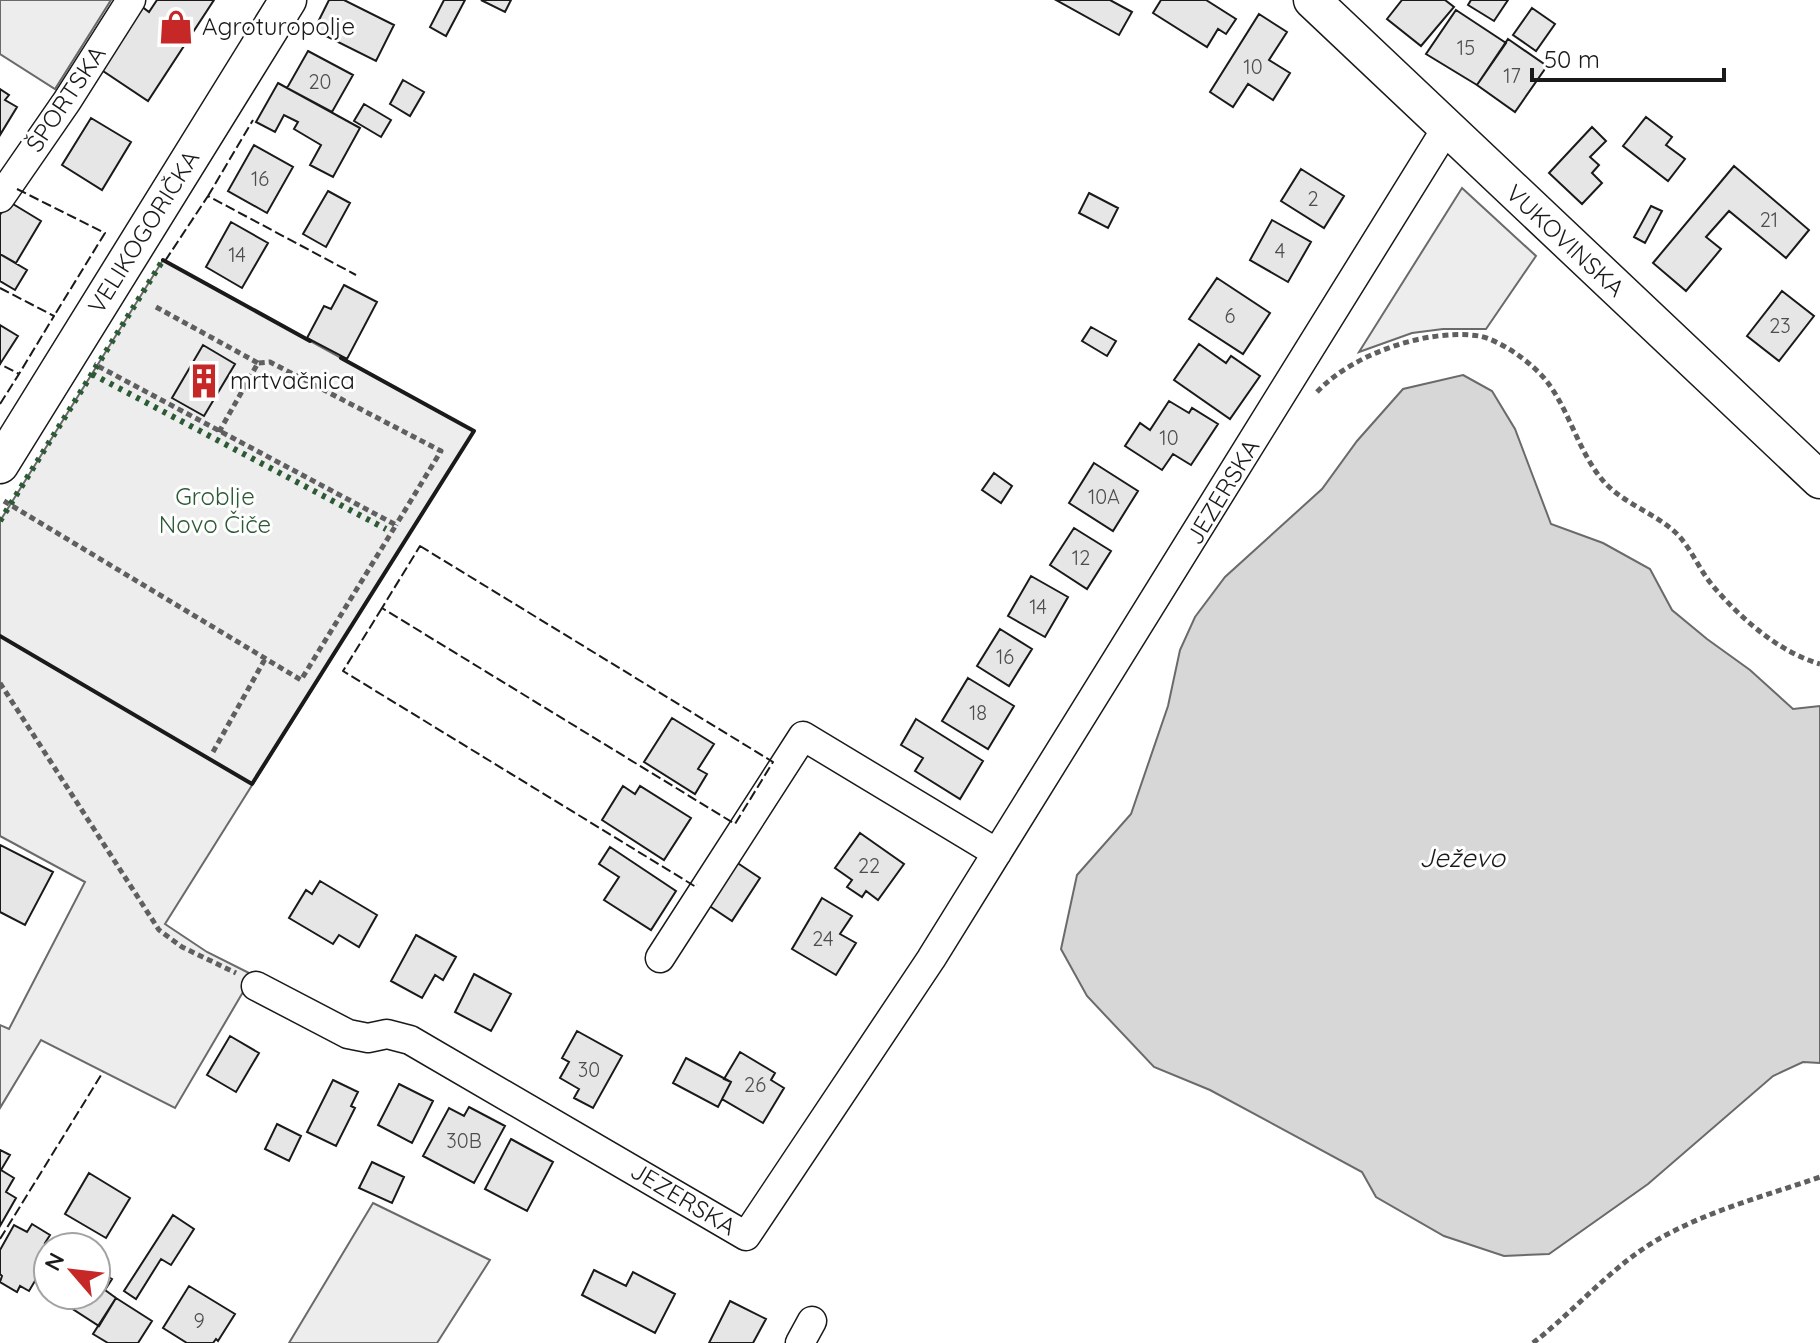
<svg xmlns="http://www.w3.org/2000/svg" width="1820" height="1343" viewBox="0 0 1820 1343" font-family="Quicksand,sans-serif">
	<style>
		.built { fill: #ededed; stroke: #6a6a6a; stroke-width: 2 }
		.water { fill: #d7d7d7; stroke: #6a6a6a; stroke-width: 2 }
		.building { fill: #e6e6e6; stroke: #1a1a1a; stroke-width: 2 }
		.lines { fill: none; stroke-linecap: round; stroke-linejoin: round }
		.minor-casing { stroke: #1a1a1a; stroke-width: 31 }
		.major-casing { stroke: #1a1a1a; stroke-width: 39 }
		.path { stroke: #5f5f5f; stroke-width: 5; stroke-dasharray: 6 4; stroke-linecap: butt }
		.minor { stroke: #fff; stroke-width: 28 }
		.major { stroke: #fff; stroke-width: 36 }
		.hedge { stroke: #2b5a34; stroke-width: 6; stroke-dasharray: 4 6; stroke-linecap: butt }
		.fence { stroke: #1a1a1a; stroke-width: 2; stroke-dasharray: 10 4; stroke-linecap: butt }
		.wall { stroke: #1a1a1a; stroke-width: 4 }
		.labels { text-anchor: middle; stroke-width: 6; stroke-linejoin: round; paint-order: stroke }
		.number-label { font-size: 20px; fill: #4d4d4d }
		.poi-label { font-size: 24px; fill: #1a1a1a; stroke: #fff; text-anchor: start }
		.street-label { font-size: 24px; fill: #1a1a1a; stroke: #fff }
		.park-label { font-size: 24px; fill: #2b5a34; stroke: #fff }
		.water-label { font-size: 26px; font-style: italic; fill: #1a1a1a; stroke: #fff }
	</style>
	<rect width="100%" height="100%" fill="#fff"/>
	<path class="built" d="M0 0H111L55 89 0 54Z
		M1462 188 1536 256 1486 329H1443L1412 333 1359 352Z
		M163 260 474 431 165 924 207 952 253 975 175 1108 41 1040 0 1108V1025L9 1029 85 882 0 836V521Z
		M373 1203 490 1260 437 1343H289Z"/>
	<path class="water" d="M1463 375 1492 391 1515 429 1551 524 1603 543 1650 569 1672 610 1707 639 1750 670 1793 709 1820 706V1063L1803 1062 1773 1076 1648 1184 1549 1254 1504 1256 1444 1236 1376 1197 1362 1172 1210 1090 1154 1067 1087 996 1061 949 1077 875 1131 814 1168 706 1180 650 1195 617 1225 577 1322 489 1357 441 1403 389Z"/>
	<path class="building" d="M157 0H214L148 101 100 69 141 6 149 12Z
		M329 0H344L394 25 376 61 314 30Z
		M444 0H465L446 36 430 27Z
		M481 0H511L505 12Z
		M1056 0H1110L1132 12 1119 35Z
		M1161 0H1206L1236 19 1226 34 1218 29 1207 47 1153 13Z
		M1402 0H1445L1454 7 1421 46 1387 19Z
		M1471 0H1508L1494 21 1468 5Z
		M1532 8 1555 24 1536 51 1513 35Z
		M1456 10 1506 43 1477 85 1426 54Z
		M1259 14 1287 32 1269 60 1290 73 1273 100 1248 84 1233 107 1210 92Z
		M1508 39 1547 66 1515 112 1477 85Z
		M308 51 353 75 332 112 287 88Z
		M403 80 424 92 410 116 390 104Z
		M278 83 360 128 333 177 310 165 321 145 294 129 298 122 284 115 275 132 256 122Z
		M0 89 9 95 5 100 17 107 0 135Z
		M364 104 391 120 381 137 354 121Z
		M1646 117 1672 137 1666 145 1685 159 1668 181 1623 146Z
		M91 118 131 142 102 190 62 165Z
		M1592 127 1606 141 1590 157 1599 165 1592 173 1602 183 1582 204 1549 173Z
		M254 145 293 167 267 213 228 191Z
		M1734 166 1809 230 1786 258 1729 211 1706 237 1721 249 1686 291 1653 263Z
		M1301 169 1344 196 1324 228 1281 201Z
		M328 191 350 203 326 247 303 234Z
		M1089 193 1118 208 1108 228 1079 213Z
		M8 201 41 221 16 263 0 254V215Z
		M1651 206 1662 211 1645 243 1634 237Z
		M1272 220 1311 242 1288 282 1250 260Z
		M231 222 268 243 242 288 206 267Z
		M0 254 27 270 15 290 0 281Z
		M1217 278 1270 313 1243 354 1189 319Z
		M344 285 377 302 347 359 307 338 324 306 331 309Z
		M1782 291 1814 316 1779 361 1747 336Z
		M0 325 18 336 0 364Z
		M1091 327 1116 341 1107 356 1082 341Z
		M1199 344 1226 363 1231 356 1260 376 1230 419 1174 380Z
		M203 345 235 364 204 416 172 398Z
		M1169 401 1189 413 1192 408 1218 424 1191 465 1173 454 1162 470 1125 446 1140 423 1150 430Z
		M1094 463 1138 491 1113 531 1069 503Z
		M994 473 1012 486 1001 503 982 490Z
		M1074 528 1111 551 1087 589 1050 565Z
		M1031 576 1068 597 1045 637 1008 616Z
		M1000 629 1032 649 1009 686 977 666Z
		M968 678 1014 706 988 749 942 721Z
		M672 718 714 744 698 769 707 774 695 794 644 762Z
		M916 719 983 761 960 799 915 771 923 758 901 745Z
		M623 786 635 794 640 786 691 818 664 860 602 820Z
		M860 833 904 864 878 900 866 891 862 897 847 887 852 880 835 868Z
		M0 845 53 872 25 925 0 912Z
		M610 847 676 891 651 930 604 900 619 877 599 864Z
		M733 860 760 878 732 921 705 903Z
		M320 881 377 915 359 947 339 935 333 944 289 918 306 890 312 894Z
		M822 898 852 916 840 934 856 943 836 975 792 949Z
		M416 935 456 957 443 980 435 975 422 998 391 981Z
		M474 974 511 994 491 1031 455 1012Z
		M577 1031 622 1056 593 1108 574 1098 579 1089 560 1078 569 1062 562 1058Z
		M230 1036 259 1053 236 1092 207 1075Z
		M740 1052 775 1073 771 1080 784 1088 763 1123 722 1099 731 1082 724 1079Z
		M686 1058 731 1082 718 1107 673 1083Z
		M333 1080 358 1092 351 1106 355 1108 336 1146 307 1132Z
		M399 1084 433 1101 412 1143 378 1125Z
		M469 1107 505 1126 474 1183 423 1156 449 1108 464 1116Z
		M277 1124 301 1136 289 1161 265 1149Z
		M511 1139 553 1162 527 1211 485 1189Z
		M0 1150 10 1155 1 1170 14 1178 6 1192 16 1198 0 1226Z
		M372 1162 404 1177 392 1203 359 1188Z
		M89 1173 130 1198 106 1238 65 1214Z
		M173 1215 194 1229 171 1265 161 1259 136 1299 124 1291Z
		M32 1224 50 1235 45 1243 53 1247H48V1259L29 1291 20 1286 17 1292 0 1282 2 1276 0 1274V1250L14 1225 27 1232Z
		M96 1270 112 1279 105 1290 116 1298 99 1326 51 1295H96Z
		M594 1270 626 1286 633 1272 675 1294 655 1333 582 1295Z
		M189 1286 235 1314 218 1341 216 1339 213 1343H187L163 1328Z
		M116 1298 152 1321 138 1343H108L93 1334Z
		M730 1301 766 1319 753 1343H709Z"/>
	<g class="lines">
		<g class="minor-casing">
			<path id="minor" d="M0 198 67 101 131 0
				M660 958 803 736 997 853
				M256 986 348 1034 368 1038 387 1034 410 1040 746 1236 931 959 1446 129
				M800 1343 812 1321"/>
		</g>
		<g class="major-casing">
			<path id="major" d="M1312 0 1820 480
				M0 465 288 0"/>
		</g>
		<path class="path" d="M156 307 258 363
			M1317 392C1352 354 1428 328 1479 336 1501 340 1535 365 1548 383 1571 414 1579 454 1605 483 1625 504 1654 513 1675 532 1691 547 1699 570 1713 586 1741 619 1779 652 1820 664
			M219 432 258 363 270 362 441 451 396 525
			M4 501 301 680 396 525 94 364
			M0 683 159 930 182 947 236 973
			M213 752 265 659
			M1533 1343C1577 1309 1616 1261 1666 1235 1714 1209 1768 1195 1820 1177"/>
		<use href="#minor" class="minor"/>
		<use href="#major" class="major"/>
		<path class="hedge" d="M92 374 386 529
			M0 521 163 260"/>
		<path class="fence" d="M17 189 105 233 54 316
			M208 196 253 120
			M165 261 208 196 356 275
			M0 288 54 316 19 374
			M0 404 19 374 0 364
			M420 546 773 762 735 824 382 608Z
			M382 608 343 671 696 887 697 885
			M0 1239 103 1072"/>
		<path class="wall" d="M163 260 310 341
			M0 636 252 784 474 431 341 358"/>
	</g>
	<defs>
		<g id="shop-bare" transform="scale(2.76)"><path d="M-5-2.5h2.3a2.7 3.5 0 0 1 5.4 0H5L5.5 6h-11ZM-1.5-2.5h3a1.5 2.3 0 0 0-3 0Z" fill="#c62828" stroke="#fff" stroke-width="2.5" paint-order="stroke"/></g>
		<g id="building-bare" transform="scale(2.76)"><path d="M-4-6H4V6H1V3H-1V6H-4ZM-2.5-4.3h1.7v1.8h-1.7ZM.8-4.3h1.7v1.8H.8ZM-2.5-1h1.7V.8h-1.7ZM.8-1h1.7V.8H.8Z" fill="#c62828" stroke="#fff" stroke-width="2.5" paint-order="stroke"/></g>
	</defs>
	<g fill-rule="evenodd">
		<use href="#shop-bare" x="176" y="27"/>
		<use href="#building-bare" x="204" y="381"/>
	</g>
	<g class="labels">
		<g class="number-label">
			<text x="1466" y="55">15</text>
			<text x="1253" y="74">10</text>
			<text x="1512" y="83">17</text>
			<text x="320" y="89">20</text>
			<text x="260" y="186">16</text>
			<text x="1313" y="206">2</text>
			<text x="1769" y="227">21</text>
			<text x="1280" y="258">4</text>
			<text x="237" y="262">14</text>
			<text x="1230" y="323">6</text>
			<text x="1780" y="333">23</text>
			<text x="1169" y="445">10</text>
			<text x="1104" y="504">10A</text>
			<text x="1081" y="565">12</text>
			<text x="1038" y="614">14</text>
			<text x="1005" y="664">16</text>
			<text x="978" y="720">18</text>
			<text x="869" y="873">22</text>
			<text x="823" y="946">24</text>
			<text x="589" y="1077">30</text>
			<text x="755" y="1092">26</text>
			<text x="464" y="1148">30B</text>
			<text x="199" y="1328">9</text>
		</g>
		<g class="poi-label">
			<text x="202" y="35">Agroturopolje</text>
			<text x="230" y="389">mrtvačnica</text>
		</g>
		<g class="street-label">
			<text transform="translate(66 99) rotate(-56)" y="8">ŠPORTSKA</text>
			<text transform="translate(144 232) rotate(-58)" y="8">VELIKOGORIČKA</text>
			<text transform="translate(1565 241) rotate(43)" y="8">VUKOVINSKA</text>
			<text transform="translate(1223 492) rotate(-59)" y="8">JEZERSKA</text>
			<text transform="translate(683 1199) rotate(31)" y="8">JEZERSKA</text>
		</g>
		<g class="park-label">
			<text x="215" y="505">Groblje<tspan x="215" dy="28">Novo Čiče</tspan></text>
		</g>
		<g class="water-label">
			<text x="1462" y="867">Ježevo</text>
		</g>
	</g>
	<g transform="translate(72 1271) rotate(298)"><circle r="38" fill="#ffffff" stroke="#a3a3a3" stroke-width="2"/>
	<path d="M0-6L14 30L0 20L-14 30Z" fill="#c62828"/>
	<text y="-12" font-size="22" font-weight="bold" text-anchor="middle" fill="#1a1a1a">N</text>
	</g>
	<path d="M1532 68v12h192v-12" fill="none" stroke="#1a1a1a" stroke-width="4"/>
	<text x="1544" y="68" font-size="24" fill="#1a1a1a" stroke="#ffffff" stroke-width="6" paint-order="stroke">50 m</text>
</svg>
